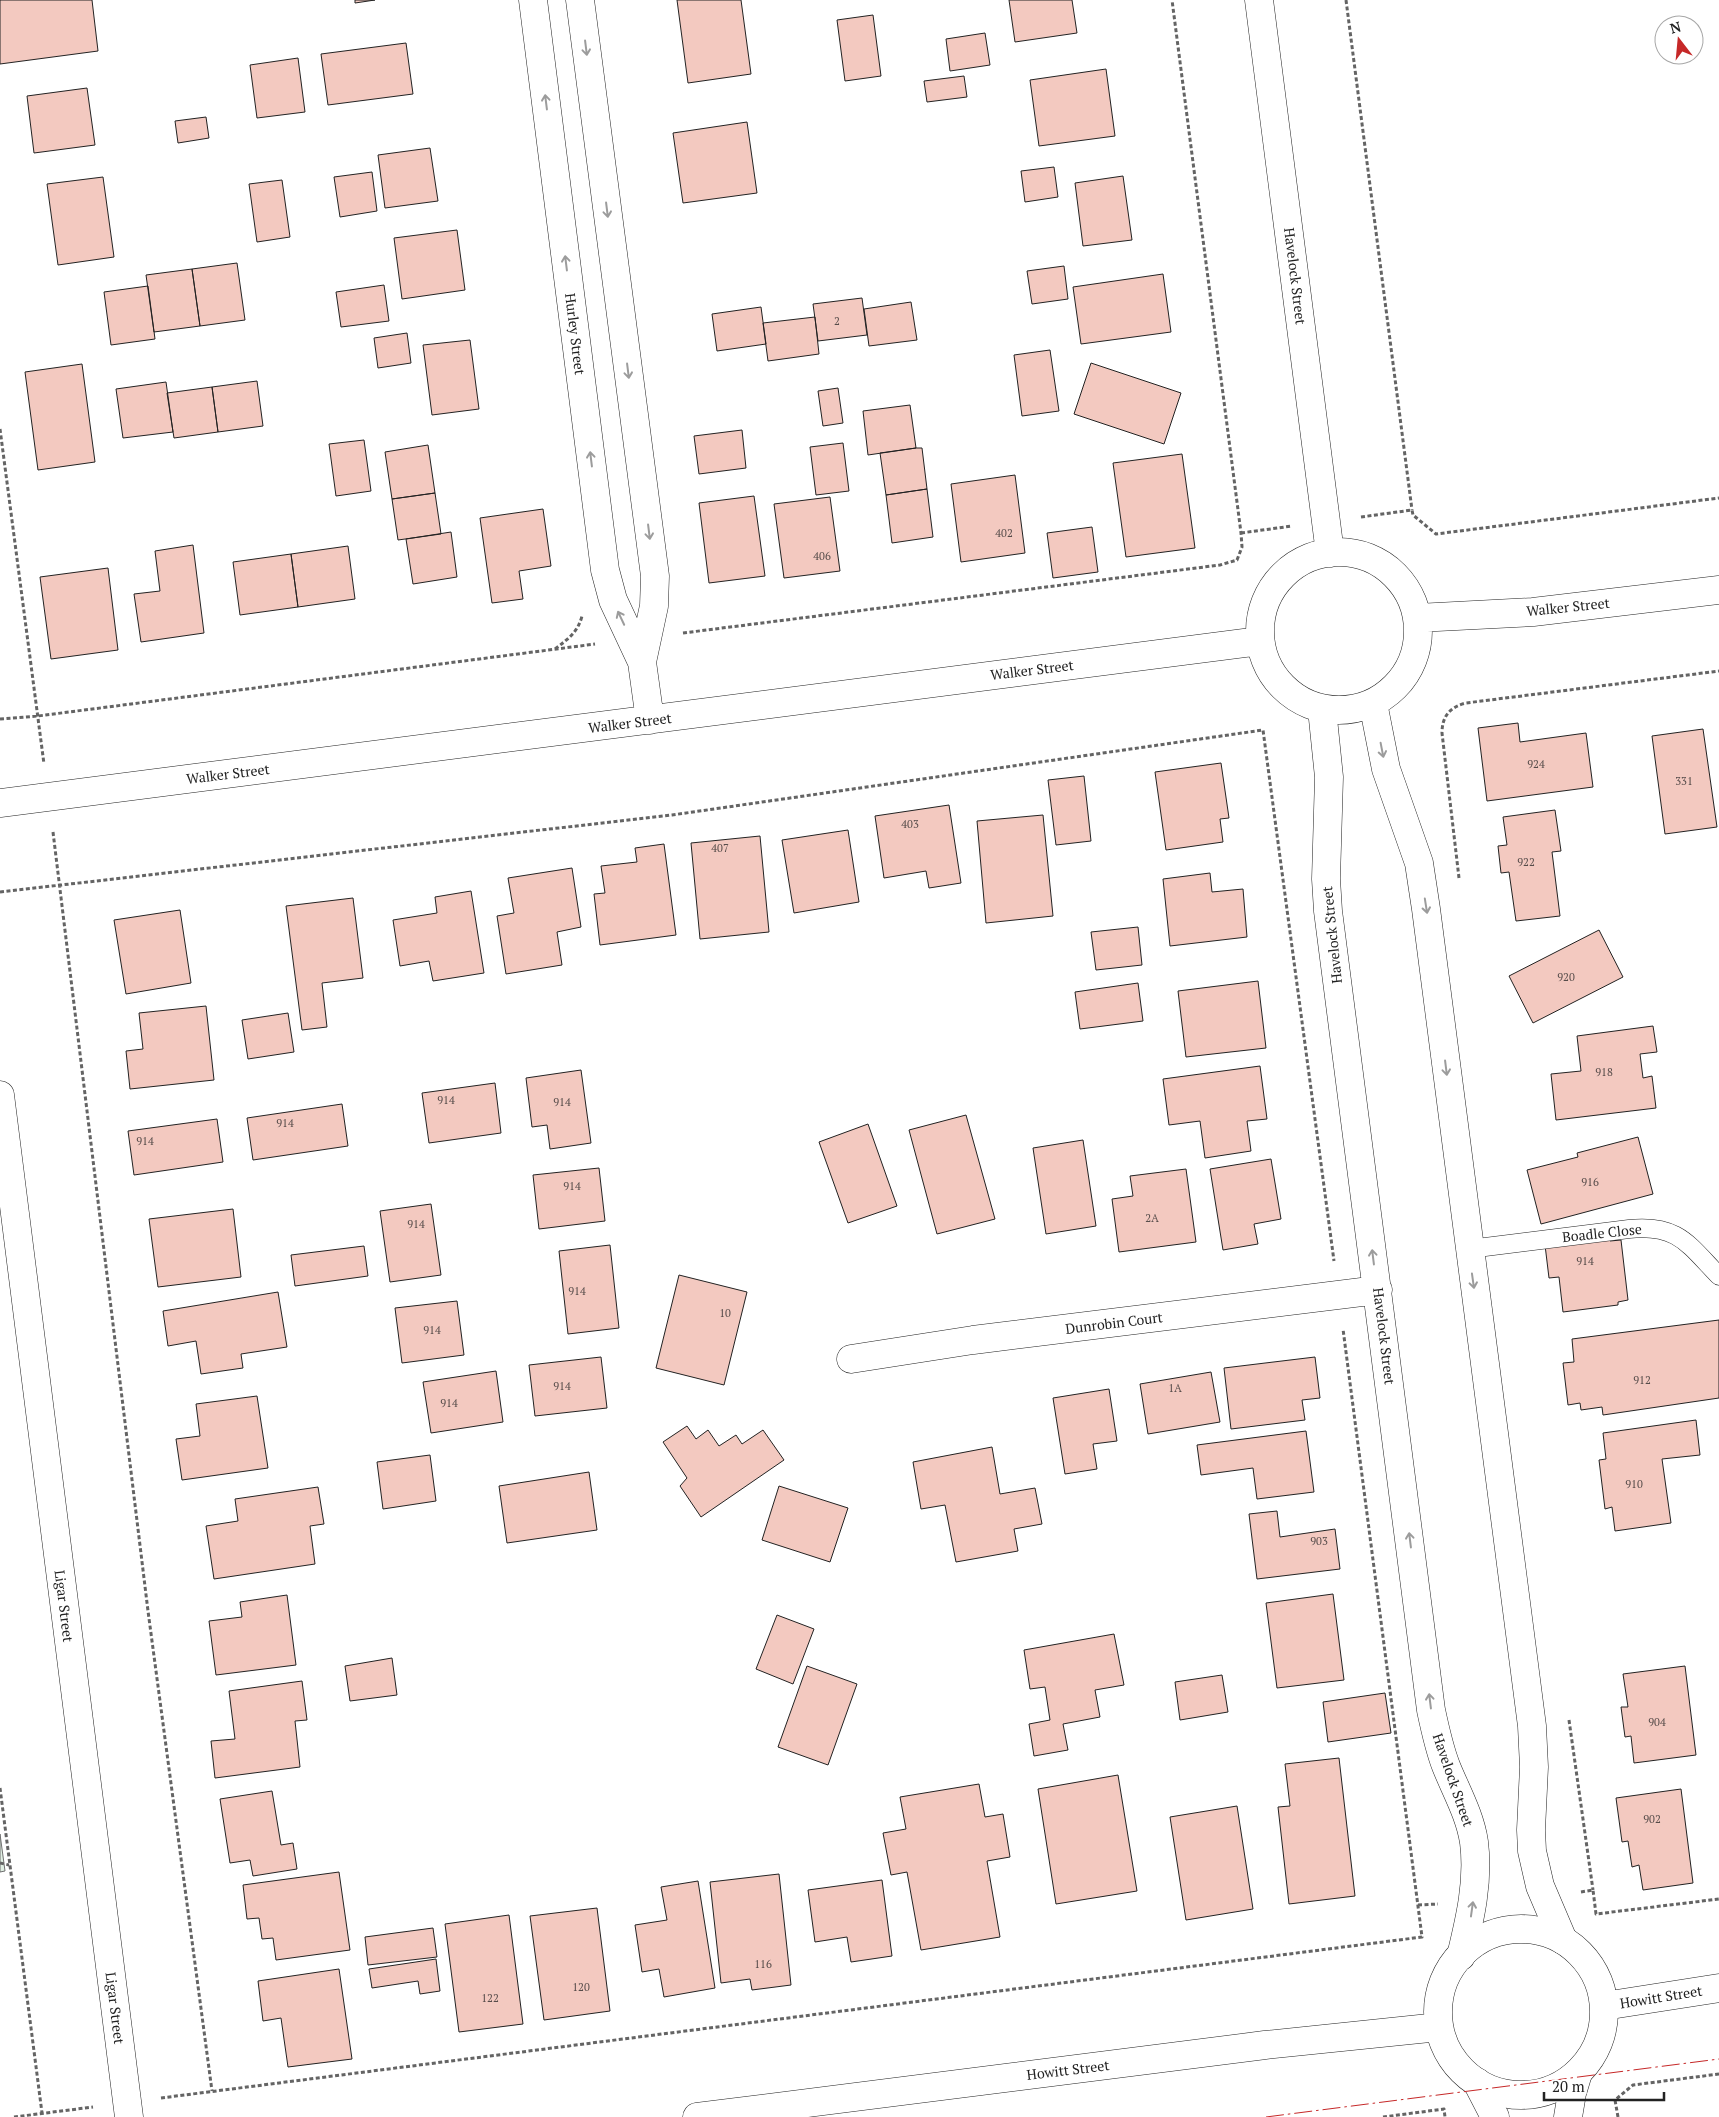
<svg xmlns="http://www.w3.org/2000/svg" width="1719" height="2117" viewBox="0 0 1719 2117" font-family="'PT Serif',serif">
	<style>
		.green { fill: #e0efe3; stroke: #6f6f6f }
		.building { fill: #f3c9c0; stroke: #222 }
		.lines { fill: none; stroke-linecap: round; stroke-linejoin: round }
		.service-casing { stroke: #222; stroke-width: 19 }
		.minor-casing { stroke: #222; stroke-width: 29 }
		.tertiary-casing { stroke: #222; stroke-width: 29 }
		.path { stroke: #646464; stroke-width: 3; stroke-dasharray: 4 2.5; stroke-linecap: butt }
		.service { stroke: #fff; stroke-width: 18 }
		.minor { stroke: #fff; stroke-width: 28 }
		.tertiary { stroke: #fff; stroke-width: 28 }
		.power { stroke: #c62828; stroke-width: 1; stroke-dasharray: 18 4 2.5 4; stroke-linecap: butt }
		.oneway { stroke: #9c9c9c }
		.labels { text-anchor: middle; stroke-width: 4; stroke-linejoin: round; paint-order: stroke }
		.number-label { font-size: 11px; fill: #564c4a }
		.street-label { font-size: 14px; fill: #222; stroke: #fff }
	</style>
	<rect width="100%" height="100%" fill="#fff"/>
	<path class="green" d="M0 1834 5 1871 0 1872Z"/>
	<path class="building" d="M0 0H92L98 51 0 64Z
		M355 0H375L355 3Z
		M677 0H741L751 74 688 83Z
		M1009 0H1072L1077 33 1015 42Z
		M873 15 881 76 845 81 837 20Z
		M985 33 990 65 950 71 946 39Z
		M406 43 413 94 328 105 321 54Z
		M298 58 305 112 257 118 250 65Z
		M1106 69 1115 136 1039 146 1030 80Z
		M964 76 967 97 927 102 924 81Z
		M87 88 95 145 34 153 27 96Z
		M206 117 209 138 178 143 175 121Z
		M747 122 757 193 683 203 673 133Z
		M430 148 438 201 385 208 378 155Z
		M1054 167 1058 197 1025 202 1021 171Z
		M372 172 377 211 340 217 334 177Z
		M1123 176 1132 240 1083 246 1075 183Z
		M103 177 114 257 58 265 47 184Z
		M282 180 290 237 257 242 249 184Z
		M457 230 465 290 402 299 394 238Z
		M237 263 245 320 200 326 192 269Z
		M1064 266 1068 299 1032 304 1027 271Z
		M192 269 200 326 154 332 146 275Z
		M1163 274 1171 332 1081 344 1073 287Z
		M384 285 389 321 341 327 336 292Z
		M148 286 155 339 111 345 104 292Z
		M862 298 867 335 818 341 813 304Z
		M911 302 917 340 869 346 864 309Z
		M761 307 766 344 717 351 712 314Z
		M815 317 819 354 768 361 763 323Z
		M407 333 411 363 378 368 374 338Z
		M470 340 479 409 432 415 423 345Z
		M1050 350 1059 411 1022 416 1014 355Z
		M1091 363 1181 393 1164 444 1074 414Z
		M82 364 95 462 38 470 25 372Z
		M257 381 263 426 218 432 212 387Z
		M166 382 173 432 123 438 116 389Z
		M212 387 218 432 174 438 167 393Z
		M838 388 843 423 823 426 818 391Z
		M910 405 916 448 868 455 863 411Z
		M742 430 746 468 699 474 694 436Z
		M364 440 371 491 336 496 329 444Z
		M843 443 849 491 816 495 810 447Z
		M428 445 435 493 392 499 385 452Z
		M916 448H922L927 489 886 495 880 453Z
		M1182 454 1195 548 1126 557 1113 463Z
		M1015 475 1025 553 961 562 951 484Z
		M927 489 933 537 892 543 886 495Z
		M435 493 441 534 398 540 392 499Z
		M754 496 765 576 709 583 699 503Z
		M830 497 840 571 784 578 774 504Z
		M543 509 551 566 519 571 523 599 492 603 480 518Z
		M1092 527 1098 572 1053 578 1047 533Z
		M451 532 457 577 413 584 406 539Z
		M193 545 204 633 141 642 134 594 160 591 155 551Z
		M348 546 355 599 298 607 291 554Z
		M291 554 298 607 240 615 233 562Z
		M108 568 118 650 51 659 40 577Z
		M1518 723 1520 742 1586 733 1593 787 1487 801 1478 728Z
		M1703 729 1717 827 1665 834 1652 736Z
		M1221 763 1229 818 1220 819 1223 842 1166 850 1155 772Z
		M1084 776 1091 841 1056 845 1048 780Z
		M949 805 961 883 929 888 926 871 884 878 875 816Z
		M1555 810 1561 851 1552 852 1560 916 1516 921 1509 872 1501 873 1498 846 1507 845 1503 817Z
		M1043 815 1053 916 986 923 977 821Z
		M848 830 859 902 794 913 782 840Z
		M760 836 769 932 700 939 691 843Z
		M664 844 676 935 600 945 594 894 605 893 601 866 637 862 635 848Z
		M572 868 581 927 557 932 562 965 506 974 497 916 514 913 508 878Z
		M1210 873 1212 892 1243 889 1247 937 1170 946 1163 879Z
		M471 891 484 973 433 981 429 961 400 966 393 920 437 913 435 897Z
		M353 898 363 978 322 983 327 1027 302 1030 286 906Z
		M180 910 191 983 126 994 114 920Z
		M1138 927 1142 965 1096 970 1091 932Z
		M1599 930 1623 977 1533 1023 1509 976Z
		M1258 981 1266 1048 1186 1057 1178 991Z
		M1138 983 1143 1021 1080 1029 1075 992Z
		M206 1006 214 1080 130 1089 126 1051 143 1049 139 1013Z
		M288 1013 294 1052 248 1059 242 1020Z
		M1653 1026 1657 1052 1640 1054 1643 1078 1652 1076 1656 1108 1556 1120 1551 1074 1581 1071 1577 1036Z
		M1260 1066 1267 1119 1247 1121 1251 1151 1205 1158 1200 1121 1169 1125 1163 1079Z
		M581 1070 591 1143 550 1149 547 1125 532 1127 526 1078Z
		M495 1083 501 1133 429 1143 422 1093Z
		M342 1104 348 1146 253 1160 247 1118Z
		M966 1115 995 1219 937 1234 909 1130Z
		M217 1119 223 1162 134 1175 128 1131Z
		M868 1124 897 1206 848 1223 819 1142Z
		M1638 1137 1653 1194 1541 1224 1527 1170 1578 1157 1577 1153Z
		M1083 1140 1096 1226 1046 1234 1033 1148Z
		M1271 1159 1281 1219 1254 1224 1258 1244 1223 1250 1210 1169Z
		M599 1168 605 1221 539 1229 533 1175Z
		M1186 1169 1196 1242 1119 1252 1112 1199 1133 1196 1130 1176Z
		M431 1204 441 1275 390 1282 380 1211Z
		M233 1209 241 1277 158 1287 149 1219Z
		M1610 1238V1241L1621 1240 1628 1300 1618 1302V1305L1563 1312 1559 1277 1549 1278 1545 1245Z
		M610 1245 619 1328 568 1334 559 1251Z
		M364 1246 368 1276 295 1286 291 1255Z
		M679 1275 747 1292 724 1385 656 1368Z
		M278 1292 287 1347 241 1354 243 1368 201 1374 196 1341 168 1346 163 1311Z
		M457 1301 464 1355 402 1363 395 1308Z
		M1719 1320V1398L1603 1415 1602 1407 1581 1410 1580 1403 1568 1405 1563 1363 1574 1362 1572 1339Z
		M601 1357 607 1408 535 1416 529 1365Z
		M1315 1357 1320 1398 1302 1400 1305 1420 1231 1429 1224 1368Z
		M496 1371 503 1422 431 1433 423 1382Z
		M1211 1372 1220 1422 1148 1434 1140 1384Z
		M1109 1389 1117 1441 1093 1444 1097 1469 1065 1474 1053 1398Z
		M257 1396 268 1468 182 1480 176 1439 200 1436 196 1404Z
		M1696 1420 1700 1455 1662 1459 1671 1523 1615 1531 1612 1507 1605 1509 1599 1460 1606 1459 1603 1433Z
		M687 1426 696 1439 708 1430 719 1446 736 1435 742 1444 763 1430 784 1460 701 1517 680 1486 687 1478 663 1442Z
		M1306 1431 1314 1492 1257 1499 1253 1468 1201 1475 1197 1445Z
		M992 1447 1000 1494 1035 1488 1042 1524 1014 1529 1018 1551 956 1562 945 1505 921 1509 913 1462Z
		M430 1455 436 1501 383 1509 377 1462Z
		M589 1472 597 1530 507 1543 499 1486Z
		M779 1486 848 1508 830 1562 762 1540Z
		M318 1487 324 1524 310 1526 315 1564 214 1579 206 1526 238 1521 235 1499Z
		M1277 1511 1280 1537 1335 1529 1340 1569 1257 1579 1249 1514Z
		M1333 1594 1344 1680 1277 1688 1266 1603Z
		M287 1595 296 1665 216 1675 209 1621 242 1617 240 1602Z
		M777 1615 814 1629 793 1684 756 1669Z
		M1114 1634 1124 1685 1095 1690 1100 1717 1063 1724 1068 1750 1034 1756 1029 1724 1050 1720 1045 1687 1030 1689 1024 1650Z
		M392 1658 397 1695 350 1701 345 1666Z
		M807 1666 857 1684 828 1765 778 1747Z
		M1685 1666 1696 1755 1634 1763 1631 1736 1625 1737 1621 1707H1628L1623 1674Z
		M1222 1675 1228 1712 1180 1720 1175 1682Z
		M302 1681 307 1720 295 1721 300 1767 215 1778 211 1741 235 1739 229 1691Z
		M1385 1693 1391 1733 1328 1742 1323 1702Z
		M1339 1758 1355 1896 1289 1904 1278 1807 1290 1806 1285 1764Z
		M1118 1775 1137 1891 1056 1904 1038 1789Z
		M979 1784 985 1817 1003 1814 1010 1857 987 1861 1000 1937 921 1950 907 1872 891 1875 883 1833 906 1829 900 1797Z
		M1681 1789 1693 1883 1643 1890 1639 1865 1632 1867 1628 1841 1622 1842 1616 1798Z
		M272 1791 281 1845 293 1843 297 1869 253 1876 250 1860 230 1863 220 1799Z
		M1237 1806 1253 1909 1186 1920 1170 1817Z
		M339 1872 350 1950 276 1960 273 1938 262 1939 259 1918 247 1919 243 1885Z
		M779 1874 791 1985 752 1990 750 1979 721 1983 710 1882Z
		M882 1880 892 1956 851 1962 847 1937 815 1942 808 1890Z
		M698 1881 715 1988 664 1997 659 1969 642 1972 635 1925 667 1920 661 1887Z
		M597 1908 610 2011 544 2020 530 1916Z
		M509 1915 523 2024 459 2032 445 1924Z
		M433 1928 437 1957 368 1965 365 1937Z
		M436 1959 440 1991 420 1994 418 1981 372 1988 369 1969Z
		M339 1969 352 2059 288 2067 281 2018 263 2021 258 1981Z"/>
	<g class="lines">
		<g class="service-casing">
			<path id="service" d="M1469 1249 1629 1229C1678 1224 1688 1244 1719 1276"/>
		</g>
		<g class="minor-casing">
			<path id="minor" d="M533 0 605 570 613 600 642 662 650 720
				M580 0 655 576 654 606 642 662
				M1259 0 1330 553
				M1260 631a79 79 0 1 1 158 0a79 79 0 1 1-158 0Z
				M1417 618 1533 612 1719 590
				M1373 703 1386 769 1419 863 1426 909 1532 1726 1534 1767 1531 1830 1532 1851 1540 1886 1563 1940
				M1322 709 1329 777 1326 879 1328 911 1431 1710C1435 1729 1439 1748 1446 1766 1456 1791 1470 1815 1474 1842 1479 1881 1470 1919 1461 1956
				M0 803 1260 641
				M0 1095 129 2117
				M851 1359 973 1340 1378 1290
				M1477 2082 1495 2117
				M1568 2117 1572 2093 1578 2073"/>
		</g>
		<g class="tertiary-casing">
			<path id="tertiary" d="M1438 2012a83 83 0 1 1 166 0a83 83 0 1 1-166 0Z
				M1604 2006 1719 1988
				M697 2117 1265 2045 1439 2027"/>
		</g>
		<path class="path" d="M1346 0 1412 510
			M0 429 44 764
			M1361 517 1412 510 1413 515 1436 534 1719 498
			M1241 533 1292 526
			M683 633 1220 565 1237 560 1242 547 1241 533 1172 0
			M555 649C568 639 578 632 582 616
			M0 719 38 716 595 644
			M53 832 148 1611 212 2091
			M1459 878 1442 733C1442 716 1450 707 1466 703L1719 671
			M0 892 672 815 1263 730 1334 1261
			M1569 1720 1593 1890
			M0 1788 42 2113
			M0 1863 9 1865
			M1581 1892 1593 1890 1596 1914 1719 1899
			M1418 1905 1438 1904
			M161 2098 1422 1937 1343 1329
			M14 2117 93 2107
			M1383 2117 1444 2109 1445 2117
			M1618 2117 1615 2100 1633 2085 1719 2074"/>
		<use href="#service" class="service"/>
		<use href="#minor" class="minor"/>
		<use href="#tertiary" class="tertiary"/>
		<path class="power" d="M1266 2117 1719 2059"/>
	</g>
	<defs><path id="oneway-shaft" d="M-6 0H5M1.5-3L5.5 0L1.5 3" fill="none" stroke-width="1.6" stroke-linecap="round" stroke-linejoin="round" transform="scale(1.25)"/></defs>
	<g class="oneway">
		<use href="#oneway-shaft" transform="translate(586 48) rotate(83)"/>
		<use href="#oneway-shaft" transform="translate(546 102) rotate(-97)"/>
		<use href="#oneway-shaft" transform="translate(607 210) rotate(83)"/>
		<use href="#oneway-shaft" transform="translate(566 263) rotate(-97)"/>
		<use href="#oneway-shaft" transform="translate(628 371) rotate(83)"/>
		<use href="#oneway-shaft" transform="translate(591 459) rotate(-97)"/>
		<use href="#oneway-shaft" transform="translate(649 532) rotate(83)"/>
		<use href="#oneway-shaft" transform="translate(621 618) rotate(-115)"/>
		<use href="#oneway-shaft" transform="translate(1382 750) rotate(79)"/>
		<use href="#oneway-shaft" transform="translate(1426 906) rotate(81)"/>
		<use href="#oneway-shaft" transform="translate(1446 1068) rotate(83)"/>
		<use href="#oneway-shaft" transform="translate(1373 1257) rotate(-97)"/>
		<use href="#oneway-shaft" transform="translate(1473 1281) rotate(82)"/>
		<use href="#oneway-shaft" transform="translate(1410 1540) rotate(-97)"/>
		<use href="#oneway-shaft" transform="translate(1430 1701) rotate(-97)"/>
		<use href="#oneway-shaft" transform="translate(1472 1909) rotate(-82)"/>
	</g>
	<g class="labels">
		<g class="number-label">
			<text x="837" y="325">2</text>
			<text x="1004" y="537">402</text>
			<text x="822" y="560">406</text>
			<text x="1536" y="768">924</text>
			<text x="1684" y="785">331</text>
			<text x="910" y="828">403</text>
			<text x="720" y="852">407</text>
			<text x="1526" y="866">922</text>
			<text x="1566" y="981">920</text>
			<text x="1604" y="1076">918</text>
			<text x="446" y="1104">914</text>
			<text x="562" y="1106">914</text>
			<text x="285" y="1127">914</text>
			<text x="145" y="1145">914</text>
			<text x="1590" y="1186">916</text>
			<text x="572" y="1190">914</text>
			<text x="1152" y="1222">2A</text>
			<text x="416" y="1228">914</text>
			<text x="1585" y="1265">914</text>
			<text x="577" y="1295">914</text>
			<text x="725" y="1317">10</text>
			<text x="432" y="1334">914</text>
			<text x="1642" y="1384">912</text>
			<text x="562" y="1390">914</text>
			<text x="1175" y="1392">1A</text>
			<text x="449" y="1407">914</text>
			<text x="1634" y="1488">910</text>
			<text x="1319" y="1545">903</text>
			<text x="1657" y="1726">904</text>
			<text x="1652" y="1823">902</text>
			<text x="763" y="1968">116</text>
			<text x="581" y="1991">120</text>
			<text x="490" y="2002">122</text>
		</g>
		<g class="street-label">
			<text transform="translate(1295 276) rotate(83)" y="5">Havelock Street</text>
			<text transform="translate(575 334) rotate(83)" y="5">Hurley Street</text>
			<text transform="translate(1568 607) rotate(-6)" y="5">Walker Street</text>
			<text transform="translate(1032 670) rotate(-7)" y="5">Walker Street</text>
			<text transform="translate(630 723) rotate(-7)" y="5">Walker Street</text>
			<text transform="translate(228 774) rotate(-7)" y="5">Walker Street</text>
			<text transform="translate(1332 935) rotate(-96)" y="5">Havelock Street</text>
			<text transform="translate(1602 1233) rotate(-6)" y="5">Boadle Close</text>
			<text transform="translate(1114 1323) rotate(-7)" y="5">Dunrobin Court</text>
			<text transform="translate(1384 1336) rotate(83)" y="5">Havelock Street</text>
			<text transform="translate(64 1606) rotate(83)" y="5">Ligar Street</text>
			<text transform="translate(1453 1780) rotate(71)" y="5">Havelock Street</text>
			<text transform="translate(1661 1997) rotate(-9)" y="5">Howitt Street</text>
			<text transform="translate(115 2008) rotate(83)" y="5">Ligar Street</text>
			<text transform="translate(1068 2070) rotate(-7)" y="5">Howitt Street</text>
		</g>
	</g>
	<g transform="translate(1679 40) rotate(344)"><circle r="24" fill="#ffffff" stroke="#a7a7a7"/>
	<path d="M0-4L9 19L0 12L-9 19Z" fill="#c62828"/>
	<text y="-8" font-size="14" font-weight="bold" text-anchor="middle" fill="#222222">N</text>
	</g>
	<path d="M1544 2092v8h120v-8" fill="none" stroke="#222222" stroke-width="2.5"/>
	<text x="1552" y="2092" font-size="15" fill="#222222" stroke="#ffffff" stroke-width="4" paint-order="stroke">20 m</text>
</svg>
